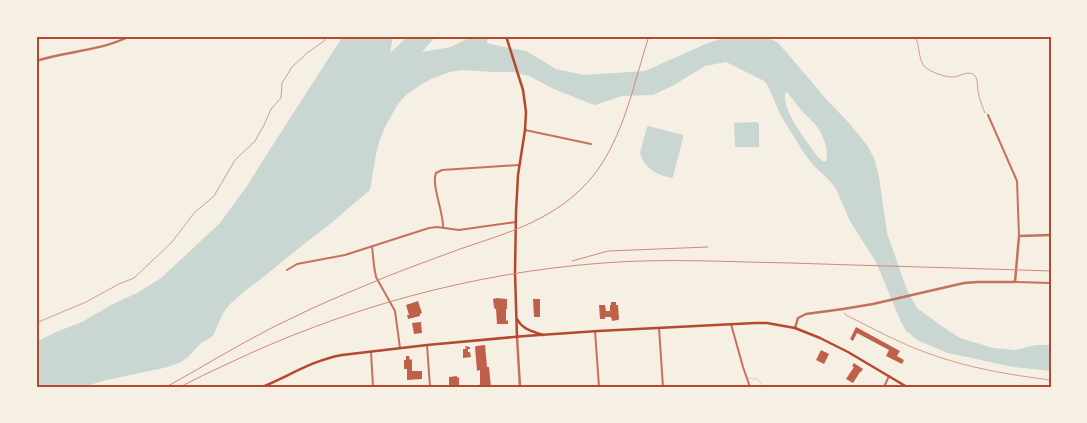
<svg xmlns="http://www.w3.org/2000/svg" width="1087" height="423" viewBox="0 0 1087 423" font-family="'PT Sans Narrow',sans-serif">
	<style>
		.water { fill: #c9d6d2; fill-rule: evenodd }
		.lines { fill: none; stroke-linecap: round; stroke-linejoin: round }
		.stream { stroke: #c9d6d2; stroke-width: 1 }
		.building { fill: #bf614a }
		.path { stroke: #b5482f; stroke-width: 0.5 }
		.minor { stroke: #c5725c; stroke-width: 2 }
		.tertiary { stroke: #c5725c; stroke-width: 2.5 }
		.secondary { stroke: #b5482f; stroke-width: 2.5 }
		.primary { stroke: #b5482f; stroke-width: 2.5 }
		.rail { stroke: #cf8b77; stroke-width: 1 }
		.neatline { fill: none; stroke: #b5482f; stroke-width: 2 }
	</style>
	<rect width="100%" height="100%" fill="#f6efe4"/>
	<path class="water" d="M343 36H393L390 53 408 36H436L422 52 451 47 472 36H488L487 43 499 46 526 51 556 69 584 75 645 71 708 43 723 38 735 36H762L777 42 787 53 827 100 849 123 867 145 874 158 879 177 887 233 907 290 917 308 943 327 960 338 993 348 1015 350 1036 345H1051V371L1013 367 948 353 919 341 906 331 901 322 876 262 850 221 836 189 830 181 813 165 804 153 781 116 768 86 764 81 726 62 705 66 674 85 653 95 622 96 595 105 589 103 554 89 529 76 513 72H493L463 70 450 72 431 79 422 84 407 94 398 104 386 125 380 139 376 154 370 190 330 224 304 244 262 278 246 290 230 304 223 313 213 336 200 344 188 357 181 362 168 367 102 381 84 387H36V342L56 332 82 322 113 304 137 293 161 278 220 223 247 186 269 151ZM786 91C792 97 796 104 801 110 805 115 811 119 815 124 822 132 830 151 826 161H822L817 156C807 141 779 108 786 91Z
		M757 122 759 124V147H735L734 123Z
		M648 126 683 135V138L673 177 672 178C657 175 644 168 640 153L647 127Z"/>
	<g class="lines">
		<path class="stream" d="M748 378 757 379 764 387"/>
	</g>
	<path class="building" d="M497 298 507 299V309H506V321L508 320V324H497L496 309H495L494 307 493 299Z
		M533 299H540V317H534Z
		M418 301 422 313 420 314V316L408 319 407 315H409L406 305Z
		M611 302H616V305H618L619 319 618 320 612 321 611 317H605V319H600L599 305H605L606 311H610V305H611Z
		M421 322 422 333 414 334 412 323Z
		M856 327 900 351 897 356 904 360 902 364 886 356 889 350 857 333 853 341 850 339Z
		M485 345 487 367H489L491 387H479L480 383V370L477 371 475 347 476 346Z
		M465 346 470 347V349H468V352H470L471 357 463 358V349H466Z
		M821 350 829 354 824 364 816 360Z
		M406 356H409L410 360 412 359V371H422V379L407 380V369H404V360H406Z
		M854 363 863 369 861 372H860L853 383 846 379 854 367 852 366Z
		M457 376V378L459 377V387H449V377Z"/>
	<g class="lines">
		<path class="path" d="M915 36C920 45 918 58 924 66 930 72 944 77 953 77 959 77 970 69 975 76 978 79 977 86 978 91 979 98 982 106 985 113
			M844 313 846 315C874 329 901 344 930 354 969 368 1010 375 1051 380
			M36 323 86 302 119 284 134 278 172 242 194 213 214 196 235 160 255 141 264 125 271 109 281 98 282 83 292 67 307 53 324 41 327 36"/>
		<path class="minor" d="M988 115 1017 181 1019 236
			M525 130 591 144
			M443 228C444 213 431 185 436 173L442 170 519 165
			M372 246 374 266 376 277 395 311 400 348
			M287 270 297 264 345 255 429 228 437 227 459 230 516 222
			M1015 282 1051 283
			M731 324 743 367 750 387
			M659 328 663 387
			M595 331 599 387
			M427 345 430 387
			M371 352 373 387
			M884 387 889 376"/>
		<path class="tertiary" d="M36 61C67 51 101 51 130 36
			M795 328 798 318 806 314 843 309 873 304 964 283 978 282H1015L1019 236 1051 235
			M517 337 520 387"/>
		<path class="secondary" d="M506 36 523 90 526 112 525 130 518 175 516 212 515 273 517 337
			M517 319C523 330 532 331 543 335"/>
		<path class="primary" d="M262 387C289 376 313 360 342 355L427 345 525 336 598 331 755 323H767L795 328 820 338 848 352 907 387"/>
		<path class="rail" d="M572 261 608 251 708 247
			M166 387C208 364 249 338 292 318 316 306 340 296 364 286 396 272 428 261 460 249 510 232 558 219 593 176 624 137 634 82 649 36
			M180 387C195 379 210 372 225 365 344 308 471 273 603 263 666 258 728 262 791 263 878 266 964 268 1051 271"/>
	</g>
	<rect width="1087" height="423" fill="none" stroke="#f6efe4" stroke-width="75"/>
	<rect x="38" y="38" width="1012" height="348" class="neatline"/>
</svg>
